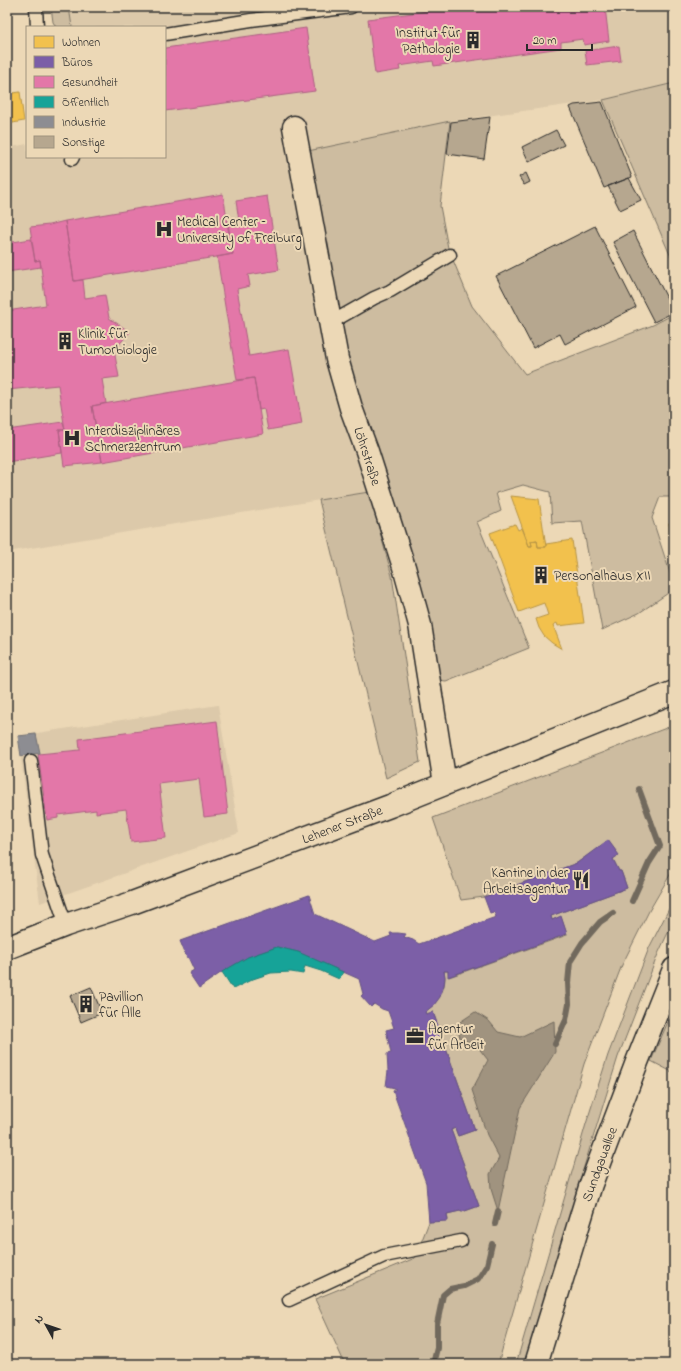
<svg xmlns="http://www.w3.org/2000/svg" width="681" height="1371" viewBox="0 0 681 1371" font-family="'Indie Flower',sans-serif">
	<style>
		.built { fill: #dcc9aa }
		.green { fill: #cdbca0; stroke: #7c7466 }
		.water { fill: #a0937f; stroke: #71695d }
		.homes { fill: #f2c14e; stroke: #b69444 }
		.offices { fill: #7b5ea7; stroke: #634f82 }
		.health { fill: #e377a8; stroke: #ac6082 }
		.public { fill: #17a398; stroke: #1d7f77 }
		.industry { fill: #8d8d92; stroke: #707073 }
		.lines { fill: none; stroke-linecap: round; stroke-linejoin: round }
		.stream { stroke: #71695d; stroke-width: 6 }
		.building { fill: #b6a78f; stroke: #2b2b2b }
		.lane-casing { stroke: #2b2b2b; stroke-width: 15 }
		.street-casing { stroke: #2b2b2b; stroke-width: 25 }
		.secondary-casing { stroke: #2b2b2b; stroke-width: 25 }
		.lane { stroke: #ecd8b6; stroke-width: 12 }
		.street { stroke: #ecd8b6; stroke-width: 22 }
		.secondary { stroke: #ecd8b6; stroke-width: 22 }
		.labels { text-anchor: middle; stroke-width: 4; stroke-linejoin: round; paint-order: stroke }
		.poi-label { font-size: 14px; fill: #2b2b2b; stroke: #ecd8b6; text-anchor: start }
		.street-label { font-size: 14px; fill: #2b2b2b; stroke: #ecd8b6 }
	</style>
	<rect width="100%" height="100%" fill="#ecd8b6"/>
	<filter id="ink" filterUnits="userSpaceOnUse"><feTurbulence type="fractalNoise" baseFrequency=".025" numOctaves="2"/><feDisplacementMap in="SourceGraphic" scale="8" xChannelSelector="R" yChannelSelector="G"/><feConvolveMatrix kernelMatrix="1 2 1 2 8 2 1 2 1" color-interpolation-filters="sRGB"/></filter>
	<g filter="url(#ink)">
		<path class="built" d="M51 7H674V83L603 100 450 121 308 151 386 489 7 552V148L27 144V157H165V27H54Z
			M218 705 239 833 40 903 18 736Z"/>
		<path class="green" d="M51 7H69L72 27H56L53 22Z
			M674 83V264L603 100Z
			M450 121 440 206 448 248 472 306 525 374 653 325 674 314V497H660L652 518 674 585V589L639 613 602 630 582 521 552 523 550 492 523 485 496 493 501 511 477 522 529 648 446 681 438 680 340 343 308 151Z
			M369 492 392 576 420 762 386 778 319 500Z
			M674 725V868L649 911 622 965 584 1064 498 1364H345L315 1299 415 1258 429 1222 448 1220 447 1214 460 1211 462 1212 479 1206 451 1130 455 1128 458 1136 475 1130 433 1012 426 1014 425 1012C438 1003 448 987 444 971H448L449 977 567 935 561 917 552 920 551 916 627 888 621 871H619L613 859 618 855 608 841 577 863 484 897 461 900 433 818Z
			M674 899V920L658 954 618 1057 583 1170 528 1364H516L586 1124 608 1055 649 948Z
			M674 1008V1073L651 1061Z"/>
		<path class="water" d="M475 1012 489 1021 498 1032 520 1037 554 1021 555 1052 520 1108 498 1211 491 1189 490 1174 499 1158 487 1135 472 1090 488 1060 477 1046 460 1038 457 1024Z"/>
		<path class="homes" d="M20 92 24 121 7 124V94Z
			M511 496 539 499 546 547H538L537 540 531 541 532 546H529Z
			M674 522V547L672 548 669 523Z
			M515 524 518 530 522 528 529 546H532L531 541 537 540 538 547H546V544L572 540 584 623 558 626 557 623 553 625 562 649 552 643 544 636 539 628 536 619 548 615 544 603 519 612 490 533Z"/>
		<path class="offices" d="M608 840 619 855 613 859 619 871H621L627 888 551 916 552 920 561 916 567 934 448 977V971H444L445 977 444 985 440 997 434 1005 425 1012 426 1014 433 1012 475 1130 458 1136 455 1128 451 1130 479 1206 462 1212 460 1211 447 1214 448 1221 429 1222 426 1183 393 1091 395 1090V1088L386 1086 388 1071 387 1054 391 1053 386 1030 394 1028 388 1011 382 1009 374 1004 371 1007 361 996 363 994 359 979 298 952 277 947 248 957 222 972 199 988 189 973 194 970 188 957 187 958 180 941 309 895 315 914 375 942 391 936 390 933H398L406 934 404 937 413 940 419 944 496 917 494 912 490 913 484 897 577 863Z"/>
		<path class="health" d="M458 7H605L609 41 584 45 583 39 561 42V48L434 66 433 61 399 66 400 70 375 74 368 19Z
			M306 28 315 91 165 111V48Z
			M619 46 621 61 587 65 585 51Z
			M223 194 233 254 74 281 65 221Z
			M267 196 279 270 248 275 250 286 237 289 249 356 289 349 302 424 268 430 264 409 259 410 254 378 237 380 217 257 233 254 227 223 239 221 236 201Z
			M65 221 74 281 83 280 85 298 105 295 109 318 130 332 114 350 119 377 102 379 106 403 92 406 102 462 64 466 59 430H65L58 385 7 390V311L46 305 40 260 35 261 30 227 49 225Z
			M31 239 35 261 40 260 41 267 7 272V243Z
			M254 378 263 434 102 462 92 406Z
			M63 422 65 430H59L62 453 7 462V430Z
			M217 721 228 814 204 817 199 779 159 784 166 838 131 842 126 809 96 813V810L58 815V818L47 820 38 754 80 750 79 739Z"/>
		<path class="public" d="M277 947 298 952 343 972 339 979 321 971 305 966 303 974 291 972 271 973 253 979 233 989 222 972 248 957Z"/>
		<path class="industry" d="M36 734 40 753 21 756 18 736Z"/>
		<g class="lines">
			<path class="stream" d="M632 901 649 863 660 846 639 789
				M555 1044 566 1020 569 1004 568 983 570 962 582 943 600 922 613 913
				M495 1224 498 1211
				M433 1364 437 1348V1324L443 1295 450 1289 464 1286 478 1279 487 1265 492 1244"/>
		</g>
		<path class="building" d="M602 102 632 177 604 188 570 107 574 105Z
			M490 117 484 159 447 154 451 122Z
			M556 130 564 145 529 162 522 147Z
			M526 173 530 182 524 185 519 177Z
			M629 178 641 200 620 210 608 186Z
			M595 226 636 307 565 344 560 334 533 348 496 276Z
			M633 231 674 312 654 322 613 242Z
			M91 987 102 1013 81 1022 70 996Z"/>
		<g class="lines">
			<g class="lane-casing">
				<path id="lane" d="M36 7 37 27
					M165 34 251 20 351 7
					M72 159 73 157
					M330 323 374 298 390 291 450 255
					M31 761 42 855 66 925
					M289 1300 384 1256 461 1241"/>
			</g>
			<g class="street-casing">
				<path id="street" d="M294 127 337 359 351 408 367 451 404 567 420 625 445 784
					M7 948 66 925 132 903 390 806 674 692"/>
			</g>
			<g class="secondary-casing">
				<path id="secondary" d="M536 1364 591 1184 637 1062 674 969"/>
			</g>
			<use href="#lane" class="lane"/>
			<use href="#street" class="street"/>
			<use href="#secondary" class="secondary"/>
		</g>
	</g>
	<defs>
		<g id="building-bare" transform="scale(1.38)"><path d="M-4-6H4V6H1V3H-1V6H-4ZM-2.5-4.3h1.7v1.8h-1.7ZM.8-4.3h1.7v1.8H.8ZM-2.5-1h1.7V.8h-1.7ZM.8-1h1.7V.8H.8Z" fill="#2b2b2b" stroke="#ecd8b6" stroke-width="2.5" paint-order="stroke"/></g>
		<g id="hospital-bare" transform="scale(1.38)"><path d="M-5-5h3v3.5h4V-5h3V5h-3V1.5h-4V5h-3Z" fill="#2b2b2b" stroke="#ecd8b6" stroke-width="2.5" paint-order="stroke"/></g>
		<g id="restaurant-bare" transform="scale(1.38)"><path d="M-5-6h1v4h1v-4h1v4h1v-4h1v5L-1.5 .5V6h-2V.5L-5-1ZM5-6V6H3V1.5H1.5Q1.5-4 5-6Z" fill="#2b2b2b" stroke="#ecd8b6" stroke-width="2.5" paint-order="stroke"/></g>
		<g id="office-bare" transform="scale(1.38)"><path d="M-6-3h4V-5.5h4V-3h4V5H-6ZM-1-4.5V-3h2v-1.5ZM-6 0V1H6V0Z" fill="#2b2b2b" stroke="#ecd8b6" stroke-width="2.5" paint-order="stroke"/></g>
	</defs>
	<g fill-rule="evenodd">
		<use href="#building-bare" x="473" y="40"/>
		<use href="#hospital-bare" x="164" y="229"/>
		<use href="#building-bare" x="65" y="341"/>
		<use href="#hospital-bare" x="72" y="438"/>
		<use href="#building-bare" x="541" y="575"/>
		<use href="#restaurant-bare" x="581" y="880"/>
		<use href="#building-bare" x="86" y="1004"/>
		<use href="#office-bare" x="415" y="1036"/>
	</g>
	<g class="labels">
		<g class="poi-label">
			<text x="460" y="37" text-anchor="end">Institut für<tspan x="460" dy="16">Pathologie</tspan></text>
			<text x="177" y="226">Medical Center –<tspan x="177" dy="16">University of Freiburg</tspan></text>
			<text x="78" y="338">Klinik für<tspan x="78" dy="16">Tumorbiologie</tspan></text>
			<text x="85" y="435">Interdisziplinäres<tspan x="85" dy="16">Schmerzzentrum</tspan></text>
			<text x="554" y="580">Personalhaus XII</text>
			<text x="568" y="877" text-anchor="end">Kantine in der<tspan x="568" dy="16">Arbeitsagentur</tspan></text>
			<text x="99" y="1001">Pavillion<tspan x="99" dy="16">für Alle</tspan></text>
			<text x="428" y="1033">Agentur<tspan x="428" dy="16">für Arbeit</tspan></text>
		</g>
		<g class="street-label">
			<text transform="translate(368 456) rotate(72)" y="5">Löhrstraße</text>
			<text transform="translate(342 824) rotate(-21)" y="5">Lehener Straße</text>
			<text transform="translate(599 1164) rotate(-70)" y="5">Sundgauallee</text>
		</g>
	</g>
	<rect width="681" height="1371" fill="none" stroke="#ecd8b6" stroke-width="24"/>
	<rect x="12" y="12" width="657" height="1347" fill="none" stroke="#2b2b2b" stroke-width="1.5" filter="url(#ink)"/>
	<rect x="26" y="26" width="140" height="132" fill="#ecd8b6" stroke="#9f937e"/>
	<rect x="34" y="36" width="20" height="12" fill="#f2c14e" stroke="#9f937e"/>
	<text x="62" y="46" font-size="12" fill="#2b2b2b">Wohnen</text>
	<rect x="34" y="56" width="20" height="12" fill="#7b5ea7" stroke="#9f937e"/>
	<text x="62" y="66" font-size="12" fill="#2b2b2b">Büros</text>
	<rect x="34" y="76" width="20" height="12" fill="#e377a8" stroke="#9f937e"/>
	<text x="62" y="86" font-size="12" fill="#2b2b2b">Gesundheit</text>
	<rect x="34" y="96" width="20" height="12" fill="#17a398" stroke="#9f937e"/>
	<text x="62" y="106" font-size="12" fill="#2b2b2b">Öffentlich</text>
	<rect x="34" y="116" width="20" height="12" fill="#8d8d92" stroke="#9f937e"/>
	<text x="62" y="126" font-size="12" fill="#2b2b2b">Industrie</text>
	<rect x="34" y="136" width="20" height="12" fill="#b6a78f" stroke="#9f937e"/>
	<text x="62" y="146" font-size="12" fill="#2b2b2b">Sonstige</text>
	<g transform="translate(46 1325) rotate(310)" stroke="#ecd8b6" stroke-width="3" paint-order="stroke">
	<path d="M0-3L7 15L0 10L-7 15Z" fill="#2b2b2b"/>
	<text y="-6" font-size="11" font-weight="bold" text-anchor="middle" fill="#2b2b2b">N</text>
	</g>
	<path d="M527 44v6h65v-6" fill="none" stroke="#2b2b2b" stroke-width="2"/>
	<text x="533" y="44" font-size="12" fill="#2b2b2b" stroke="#ecd8b6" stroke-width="3" paint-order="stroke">20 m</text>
</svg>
